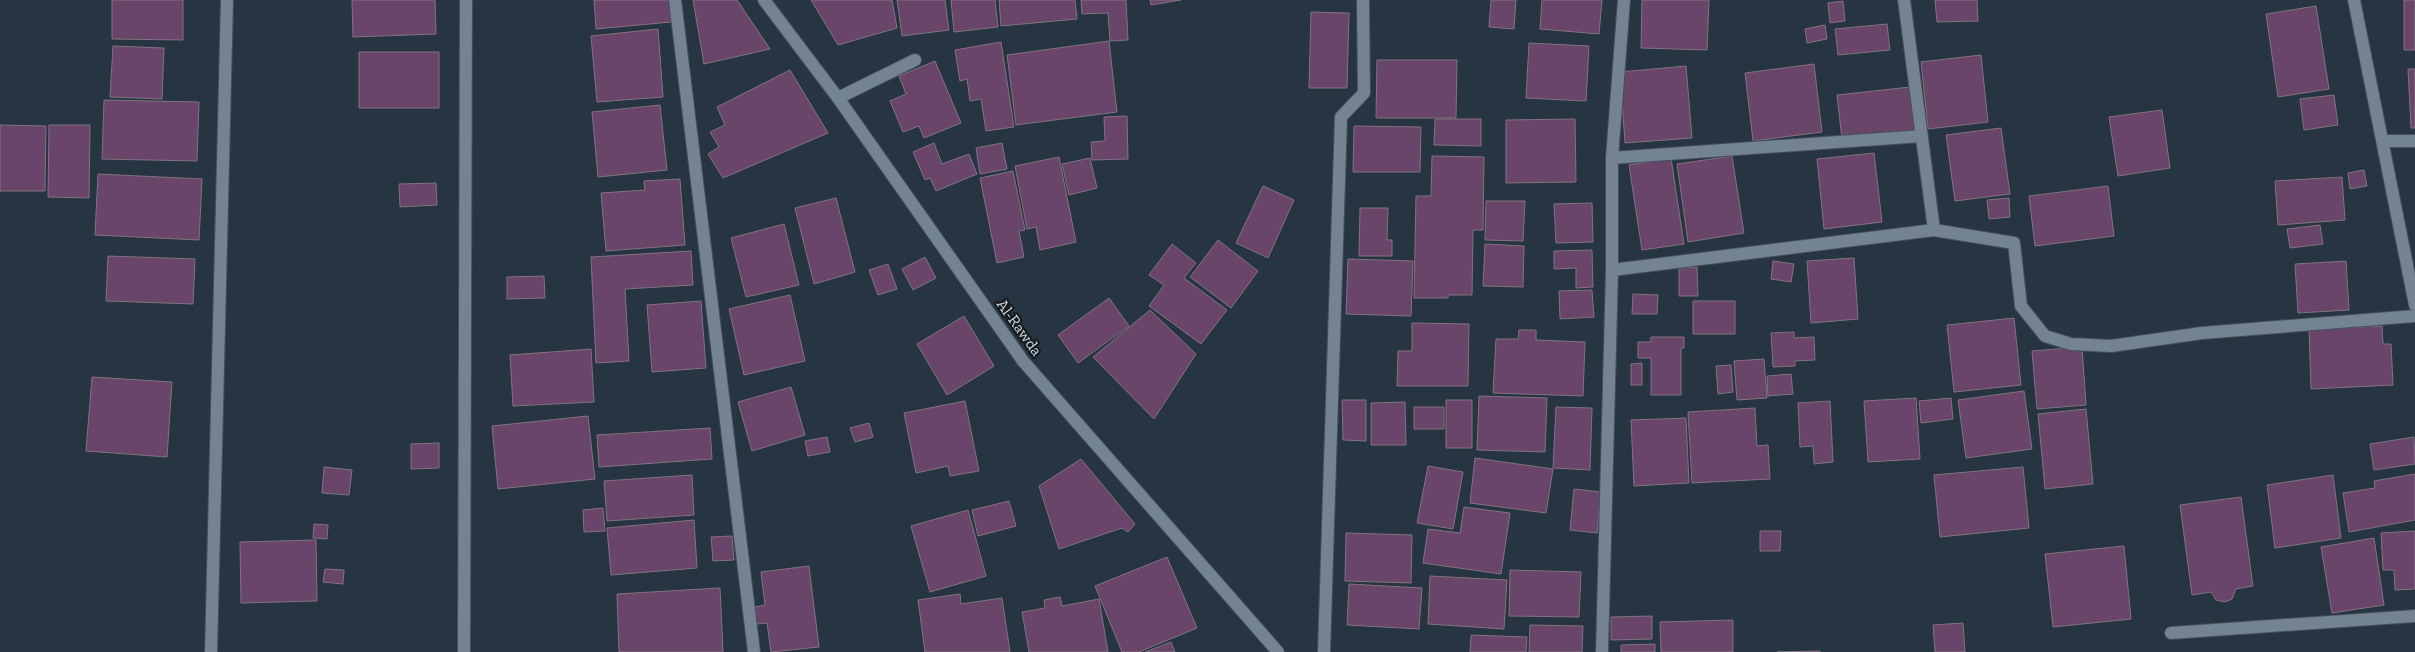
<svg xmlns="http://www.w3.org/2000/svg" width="2415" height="652" viewBox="0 0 2415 652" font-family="'Zilla Slab',serif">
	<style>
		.building { fill: #6a456a; stroke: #827381 }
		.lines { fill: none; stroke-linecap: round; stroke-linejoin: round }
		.minor-casing { stroke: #44505a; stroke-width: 14 }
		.minor { stroke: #738391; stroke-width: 12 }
		.labels { text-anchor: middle; stroke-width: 4.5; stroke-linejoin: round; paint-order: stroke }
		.street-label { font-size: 16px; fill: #cdd5dd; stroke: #151b21 }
	</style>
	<rect width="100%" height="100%" fill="#273441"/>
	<path class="building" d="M112 0H183V40L112 39Z
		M352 0H435L436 34 353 37Z
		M594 0H669L671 22 596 29Z
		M693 0H737L770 49 704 64Z
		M811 0H892L897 28 838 45Z
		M897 0H945L949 30 902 36Z
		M951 0H995L998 27 954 32Z
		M999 0H1075L1077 19 1001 26Z
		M1081 0H1126L1128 40 1110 41 1108 13 1082 14Z
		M1150 0H1181L1151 5Z
		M1491 0H1516L1514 29 1489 27Z
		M1542 0H1602L1599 34 1540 29Z
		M1642 0H1709L1707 50 1641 48Z
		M1935 0H1977L1978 21 1937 22Z
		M2404 0H2415V50H2404Z
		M1843 1 1845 21 1830 23 1828 3Z
		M2316 6 2329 89 2278 97 2266 14Z
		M1311 12 1349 13 1347 88H1309Z
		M1887 24 1890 50 1838 55 1835 29Z
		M1825 25 1827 39 1807 43 1805 29Z
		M658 29 663 97 597 102 591 36Z
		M1109 41 1117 112 1016 125 1007 55Z
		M1001 42 1014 127 986 131 981 99 970 101 967 79 960 81 955 50Z
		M1529 43 1589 46 1586 101 1526 98Z
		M113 46 164 48 162 99 110 97Z
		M359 52H439V108H359Z
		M1981 55 1988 122 1928 129 1921 62Z
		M1377 60H1457L1456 118H1376Z
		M935 61 961 123 924 138 919 126 903 132 890 101 906 94 899 76Z
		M1814 64 1822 132 1753 141 1745 73Z
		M1686 66 1692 138 1625 143 1620 72Z
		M2408 69H2415V128H2411Z
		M790 70 828 133 723 178 708 154 719 147 710 132 725 125 717 107Z
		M1910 87 1915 131 1842 139 1837 95Z
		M2334 95 2338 125 2304 130 2300 99Z
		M104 100 199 102 197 161 102 159Z
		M660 105 667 170 598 177 592 112Z
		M2162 110 2170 168 2118 176 2109 117Z
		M1127 116 1128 159 1092 160 1091 142 1105 141 1104 117Z
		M1435 119H1481V146L1434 145Z
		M1575 119 1576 182 1506 183V120Z
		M0 125 46 126 45 191H0Z
		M49 125H90L89 198 48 197Z
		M1354 126 1421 127 1420 172H1353Z
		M2001 128 2010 194 1955 201 1946 135Z
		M934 143 942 164 969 154 977 174 936 191 930 178 925 180 913 152Z
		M1002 143 1007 169 980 174 976 148Z
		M1874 153 1882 222 1824 229 1817 159Z
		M1432 156 1484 157 1483 230H1473L1472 295H1448V298H1414L1416 196H1431Z
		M1732 156 1744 233 1688 242 1677 164Z
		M1059 157 1076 242 1040 250 1036 227 1027 229 1015 166Z
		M1090 158 1097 188 1069 195 1062 164Z
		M1671 158 1684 244 1642 250 1629 165Z
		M2364 170 2367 186 2350 189 2348 173Z
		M1013 171 1025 230 1019 231 1024 257 997 263 980 178Z
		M98 174 202 179 199 240 95 235Z
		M2342 177 2345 220 2278 225 2275 181Z
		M680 179 685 245 606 251 601 193 645 190 644 181Z
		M436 183 437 205 400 207 399 184Z
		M1263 186 1294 200 1268 258 1236 243Z
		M2108 186 2114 236 2035 246 2029 196Z
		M836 198 855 272 814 284 795 208Z
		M2009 198 2010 217 1989 219 1987 200Z
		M1486 201H1525L1523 241 1485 240Z
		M1592 203 1593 242 1556 243 1554 204Z
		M1360 208H1388L1387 240H1392V256H1359Z
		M784 224 799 285 746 297 731 238Z
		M2320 225 2323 244 2290 248 2287 229Z
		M1218 240 1258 271 1231 308 1190 277Z
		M1172 244 1196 263 1184 278 1227 310 1201 344 1149 306 1164 285 1149 275Z
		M1485 244 1524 246 1523 287 1483 286Z
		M1592 250 1593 287 1576 288V268L1554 269V251Z
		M691 251 693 285 625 289 629 361 596 363 591 257Z
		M108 256 195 259 193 304 106 301Z
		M925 257 936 278 913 290 902 269Z
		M1854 258 1858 319 1811 323 1807 261Z
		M1348 259 1413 261 1411 316 1346 314Z
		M1773 261 1794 264 1791 282 1771 279Z
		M2346 261 2349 310 2298 313 2295 264Z
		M888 264 897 289 878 295 869 270Z
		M1697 267 1698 296H1679V268Z
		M544 276 545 298 507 299V277Z
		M1592 290 1594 317 1560 319 1559 291Z
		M1633 294 1658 295 1657 314H1632Z
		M790 295 805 361 744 375 729 309Z
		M1109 298 1129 326 1078 363 1058 335Z
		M701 301 706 368 652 372 647 305Z
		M1693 301H1735V334H1693Z
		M1150 310 1196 354 1154 419 1093 357Z
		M964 316 994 366 947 395 917 344Z
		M2014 318 2021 385 1954 392 1947 325Z
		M1412 323 1469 324 1468 386H1397L1398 351H1412Z
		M2382 326 2383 344H2391L2393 385 2311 389 2309 329Z
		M1519 330H1536V340L1585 342 1583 396 1493 393 1496 339H1518Z
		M1794 332V338L1814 337 1815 360 1795 361V366L1773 367 1771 333Z
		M1651 337H1684V348H1681V395H1651V358H1638V342H1651Z
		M2082 347 2086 405 2037 409 2032 351Z
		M591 349 594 402 513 406 510 355Z
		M1764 359 1767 398 1737 400 1734 361Z
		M1642 363V385H1631V364Z
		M1731 365 1733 392 1718 394 1716 366Z
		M1791 374 1793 394 1768 396 1767 376Z
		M92 377 172 382 167 457 86 451Z
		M791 387 805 435 752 451 738 402Z
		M2024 391 2032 449 1966 458 1958 400Z
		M1479 396 1547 398 1545 452 1477 450Z
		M1916 398 1920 459 1868 462 1864 401Z
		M1951 398 1953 419 1921 423 1919 401Z
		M1342 400H1366V441L1343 440Z
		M1446 400H1472V448H1446Z
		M965 401 979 471 950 476 948 466 916 473 904 413Z
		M1830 401 1833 462 1814 464 1813 446 1800 447 1798 403Z
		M1405 402 1406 445H1371V403Z
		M1414 407H1444V429H1414Z
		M1556 407 1592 408 1590 470 1553 468Z
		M1755 408 1757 446 1768 445 1770 479 1692 483 1688 412Z
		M2086 409 2093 484 2045 489 2038 414Z
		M588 416 595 479 498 489 492 426Z
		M1686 418 1689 483 1634 486 1631 420Z
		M869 423 873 437 855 442 850 428Z
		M710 428 712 459 599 467 597 435Z
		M827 437 830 452 808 456 805 441Z
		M2414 437 2415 464 2374 470 2370 444Z
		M439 443V468L411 469V444Z
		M1475 458 1553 469 1546 513 1470 503Z
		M1081 459 1135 524 1128 532 1122 528 1059 549 1039 486Z
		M1428 466 1463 472 1453 529 1417 523Z
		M324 467 352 470 349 495 322 493Z
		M2023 467 2029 528 1940 537 1934 475Z
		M2415 474V520L2349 532 2343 493 2375 488 2374 481Z
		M692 475 694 515 607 521 604 481Z
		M2333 475 2341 538 2275 548 2267 485Z
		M1574 489 1601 492 1597 533 1570 530Z
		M2241 497 2253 586 2236 589 2232 599 2225 602 2216 600 2211 592 2192 595 2180 505Z
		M1009 501 1016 526 978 536 972 510Z
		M1464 507 1510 513 1501 574 1423 563 1428 529 1460 533Z
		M603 508 605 531 584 532 583 510Z
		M968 510 986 576 930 592 911 526Z
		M694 520 697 568 611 575 607 528Z
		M314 524 328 525 327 539 313 538Z
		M1760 531H1781L1780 551H1760Z
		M2415 531V589L2395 590 2394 570H2383L2381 533Z
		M1346 533 1412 535 1411 583 1345 581Z
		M732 536 734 560 713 561 711 537Z
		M2374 538 2384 605 2332 613 2321 547Z
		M316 540 317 601 241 603 240 542Z
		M2124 546 2131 619 2053 627 2045 554Z
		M1167 557 1197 628 1139 652H1122L1095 586Z
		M809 566 819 647 771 652 767 623 757 624 755 607 765 605 761 572Z
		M325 569 344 570 343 584 323 582Z
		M1510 570 1581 572 1579 617 1509 616Z
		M1430 576 1507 580 1504 629 1428 624Z
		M1349 584 1422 588 1419 629 1347 625Z
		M720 588 723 652H619L617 594Z
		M960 594 961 604 1002 598 1010 652H925L918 600Z
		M1060 597 1062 606 1099 599 1108 652H1029L1022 612 1045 608 1044 600Z
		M1652 616V639L1611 640V617Z
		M1733 620V652H1661L1660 622Z
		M1963 623 1965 652H1935L1933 625Z
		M1530 625 1583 626 1582 652H1529Z
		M1471 635 1527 637 1526 652H1470Z
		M1171 642 1175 652H1145Z
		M1655 644V652H1621V645Z
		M1820 651V652H1777Z"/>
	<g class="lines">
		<g class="minor-casing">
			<path id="minor" d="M675 0 754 652
				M764 0 838 98 1023 361 1278 652
				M1904 0 1934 230 2014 243 2021 306 2045 336 2071 344 2111 346 2202 333 2415 316
				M2354 0 2415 305
				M838 98 915 60
				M2383 141H2415
				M1612 158 1922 136
				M1612 270 1934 230
				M2171 633 2415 616
				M211 652 227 0
				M464 652 466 0
				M1324 652 1341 117 1364 93 1363 0
				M1602 652 1612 270V158L1624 0"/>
		</g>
		<use href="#minor" class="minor"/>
	</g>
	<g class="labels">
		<g class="street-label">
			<text transform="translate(1020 327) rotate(54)" y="6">Al-Rawda</text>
		</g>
	</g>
</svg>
